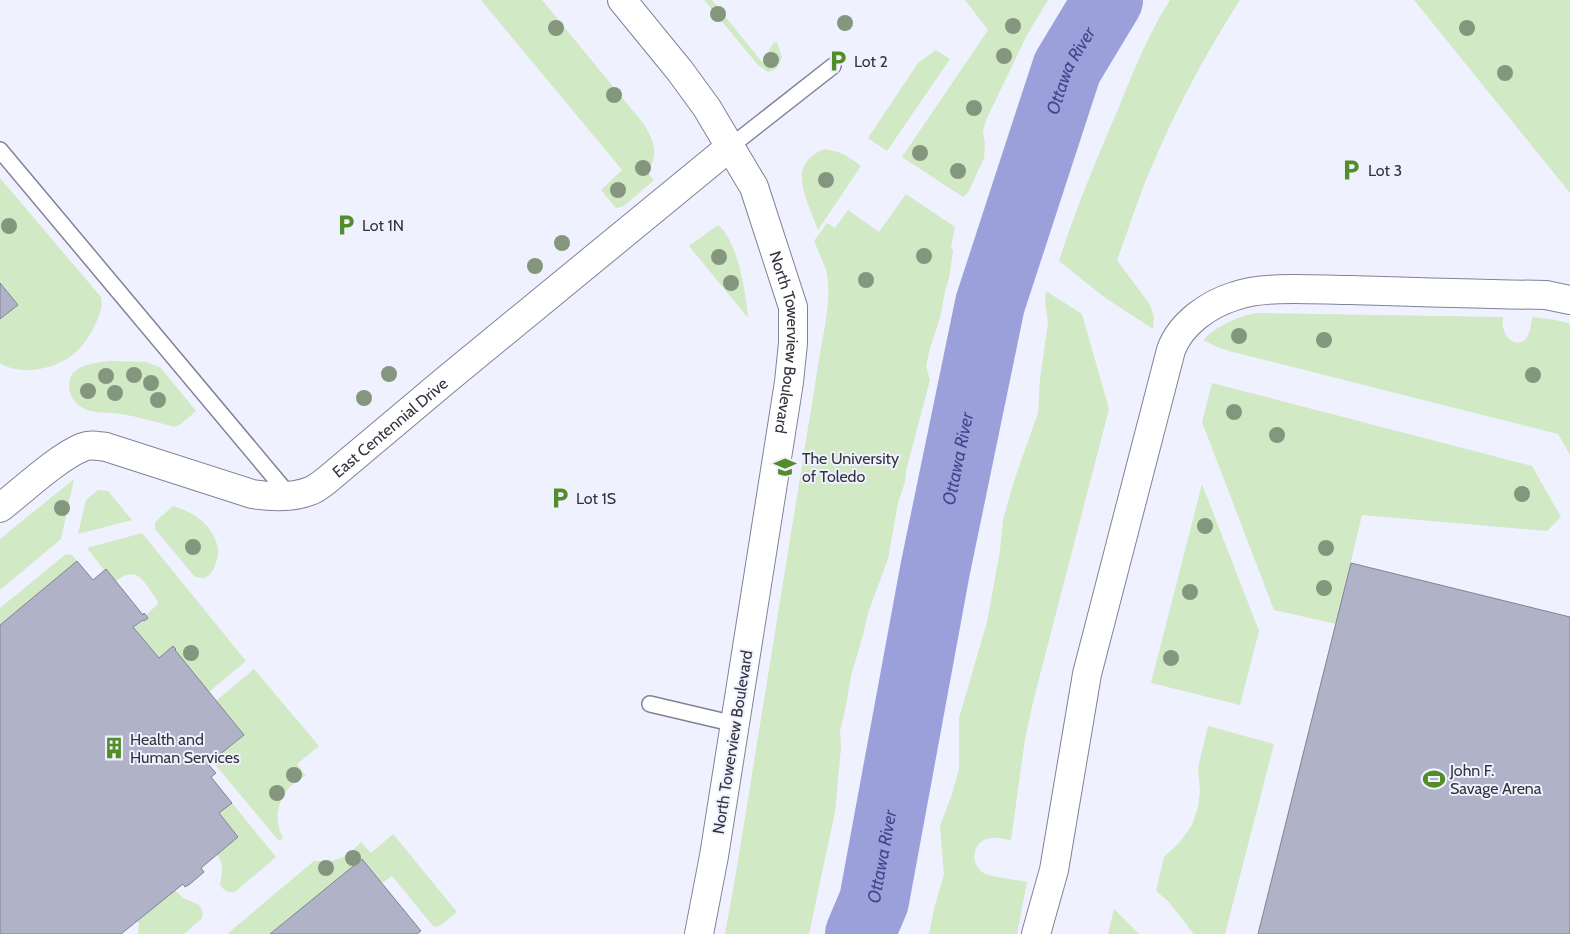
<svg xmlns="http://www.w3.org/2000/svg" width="1570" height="934" viewBox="0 0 1570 934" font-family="Cabin,sans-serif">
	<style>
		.green { fill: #d1e9c4 }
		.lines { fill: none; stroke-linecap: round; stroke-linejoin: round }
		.river { stroke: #9ba0da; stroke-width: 70 }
		.building { fill: #b0b2c8; stroke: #808296 }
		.lane-casing { stroke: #808297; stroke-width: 18 }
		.street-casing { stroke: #808297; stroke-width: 30 }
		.lane { stroke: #fff; stroke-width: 15 }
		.street { stroke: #fff; stroke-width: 28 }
		.tree { fill: #84977e }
		.labels { text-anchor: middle; stroke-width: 4; stroke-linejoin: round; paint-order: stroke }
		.poi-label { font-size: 16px; fill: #33343c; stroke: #eff1ff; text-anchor: start }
		.street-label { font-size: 16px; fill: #33343c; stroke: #eff1ff }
		.water-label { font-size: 18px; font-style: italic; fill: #46458c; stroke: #eff1ff }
	</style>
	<rect width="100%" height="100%" fill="#eff1ff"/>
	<path class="green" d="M481 0H542L643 123C655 142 658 153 648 173L654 180 624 206 617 208 615 207 601 190 622 170Z
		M704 0H712L762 62 774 42H777L782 58 776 69 768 72 758 65Z
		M965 0H1048L1027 35 986 120 983 131 985 144 984 158 969 191 963 197 902 157 988 30Z
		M1170 0H1240C1207 51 1179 103 1155 159 1140 191 1130 226 1117 260L1150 305 1154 317 1153 329 1104 297 1059 261C1075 211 1095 163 1116 114 1132 75 1147 36 1170 0Z
		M1414 0H1570V193Z
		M936 50 950 59 887 151 868 138 918 63Z
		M825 149C842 152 848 156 861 166L818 230C808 201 784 164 825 149Z
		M0 178 101 297C103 308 100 313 96 323 91 333 85 344 76 352 57 369 22 377 0 363V319L17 305 0 283Z
		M906 194 955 227 951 247 953 251 949 278 945 291 941 314 929 352 926 366 930 380 906 471 905 482 898 503 888 559 868 613 863 635 851 676 845 711 840 730 841 748 835 812 809 934H725L737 867 819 360C823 334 833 296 826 270 823 260 818 251 814 241L827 223 835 228 848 210 879 232Z
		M718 225C738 241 746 293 748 318L689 246Z
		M1046 291 1082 314 1109 409 1034 698 1025 739 1011 840C1005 840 998 837 992 838 974 839 968 861 982 872 989 877 1018 880 1027 882L1017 934H929L934 909 944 874 940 826 951 797 959 769V718L987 622 1000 551 1003 520 1014 481 1038 413 1040 379 1048 323 1045 301Z
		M1260 313 1503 317C1499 337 1520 354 1529 333 1531 328 1531 322 1532 317L1556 320 1570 324V455L1558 434 1233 352 1217 347 1203 340C1218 325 1239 315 1260 313Z
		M110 361 145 362 160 367 196 411 181 424 174 427C157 422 139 417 121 414 109 412 94 414 83 408 72 403 67 391 70 379 74 364 97 363 110 361Z
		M1212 383 1532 466 1561 517 1547 531 1362 515 1336 624 1274 610 1202 422Z
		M74 479 61 539 0 590V539Z
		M1202 484 1259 631 1240 705 1151 683Z
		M98 490 108 491 132 520 78 534 86 500Z
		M173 506C189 511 205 519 213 535 215 539 218 545 218 550 219 557 213 575 206 577 203 579 198 577 195 577L155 529V522Z
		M142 533 246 661 209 692 175 650 176 649 173 646 159 658 133 627 143 620 144 621 148 618 146 615 158 604 157 600C144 583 138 564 116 581L106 569 104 570 87 548Z
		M66 554 72 555 77 561 0 625V608Z
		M254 669 319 746 297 764 306 776C282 785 270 815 283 838L279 841 212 761 244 735 216 701Z
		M1208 726 1274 744 1225 934H1194L1168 901 1156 891 1164 857 1180 842 1192 825 1198 807 1200 791 1198 768Z
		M232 803 276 857 236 891C228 894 225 891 220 885L222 871 221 861 217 855 219 813Z
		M393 834 457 912 441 925 436 927 433 926 392 876 382 883 362 860 270 934H227L314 861C336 863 347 858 361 842L371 853Z
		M175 890 183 898 199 905 203 912 202 918 184 934H138L139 924 137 921Z
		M1114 909 1139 934H1108Z"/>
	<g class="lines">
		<path class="river" id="s1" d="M860 934 874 901 935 570 990 304 1067 68 1108 0"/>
	</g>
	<path class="building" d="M0 283 18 305 0 319Z
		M77 561 93 580 106 569 143 615 144 613 148 618 144 621 143 620 133 627 159 658 173 646 176 649 175 650 244 735 208 764 216 773 211 777 232 803 219 813 238 837 201 868 204 872 190 884 185 887 183 884 121 934H0V625Z
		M1351 563 1570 617V934H1258Z
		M362 859 421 931 417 934H270Z"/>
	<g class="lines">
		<g class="lane-casing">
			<path id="lane" d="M731 146 833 66
				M0 150 289 495
				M650 704 735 724"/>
		</g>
		<g class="street-casing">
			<g id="street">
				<path id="s2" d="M622 0 680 71 707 108 754 187 793 307V343L789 382 714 856 699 934"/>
				<path id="s3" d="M0 508C22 491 58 457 83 447 90 444 98 446 106 447L252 494C271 497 292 498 310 491 316 489 322 484 327 480L446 380 731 146"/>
				<path d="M1036 934 1054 870 1087 674 1171 350C1181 323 1209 304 1235 296 1267 285 1318 290 1352 290 1417 292 1481 294 1546 295L1570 300"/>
			</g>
		</g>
		<use href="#lane" class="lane"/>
		<use href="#street" class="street"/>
	</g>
	<g class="tree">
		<circle cx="718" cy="14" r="8"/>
		<circle cx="845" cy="23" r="8"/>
		<circle cx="1013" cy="26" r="8"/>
		<circle cx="556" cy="28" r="8"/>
		<circle cx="1467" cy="28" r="8"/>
		<circle cx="1004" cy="56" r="8"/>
		<circle cx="771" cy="60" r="8"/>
		<circle cx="1505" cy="73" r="8"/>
		<circle cx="614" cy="95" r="8"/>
		<circle cx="974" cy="108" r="8"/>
		<circle cx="920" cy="153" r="8"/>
		<circle cx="643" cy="168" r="8"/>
		<circle cx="958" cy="171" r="8"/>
		<circle cx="826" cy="180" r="8"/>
		<circle cx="618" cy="190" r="8"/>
		<circle cx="9" cy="226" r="8"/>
		<circle cx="562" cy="243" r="8"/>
		<circle cx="924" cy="256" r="8"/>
		<circle cx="719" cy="257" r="8"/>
		<circle cx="535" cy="266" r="8"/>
		<circle cx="866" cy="280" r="8"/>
		<circle cx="731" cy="283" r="8"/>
		<circle cx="1239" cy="336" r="8"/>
		<circle cx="1324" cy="340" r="8"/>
		<circle cx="389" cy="374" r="8"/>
		<circle cx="134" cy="375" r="8"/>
		<circle cx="1533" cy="375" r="8"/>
		<circle cx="106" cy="376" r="8"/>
		<circle cx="151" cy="383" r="8"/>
		<circle cx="88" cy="391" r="8"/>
		<circle cx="115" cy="393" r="8"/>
		<circle cx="364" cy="398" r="8"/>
		<circle cx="158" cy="400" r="8"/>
		<circle cx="1234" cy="412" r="8"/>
		<circle cx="1277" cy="435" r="8"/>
		<circle cx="1522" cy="494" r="8"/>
		<circle cx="62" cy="508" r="8"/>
		<circle cx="1205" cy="526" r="8"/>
		<circle cx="193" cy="547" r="8"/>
		<circle cx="1326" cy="548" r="8"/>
		<circle cx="1324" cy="588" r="8"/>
		<circle cx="1190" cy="592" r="8"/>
		<circle cx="191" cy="653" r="8"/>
		<circle cx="1171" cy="658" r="8"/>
		<circle cx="294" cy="775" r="8"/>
		<circle cx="277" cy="793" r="8"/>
		<circle cx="353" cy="858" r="8"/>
		<circle cx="326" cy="868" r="8"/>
	</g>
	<defs>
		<g id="parking-bare" transform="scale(1.725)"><path d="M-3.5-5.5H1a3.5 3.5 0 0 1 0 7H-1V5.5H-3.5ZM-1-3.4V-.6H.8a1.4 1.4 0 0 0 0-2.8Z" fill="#538d2a" stroke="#eff1ff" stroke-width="2.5" paint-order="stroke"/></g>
		<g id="university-bare" transform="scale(1.725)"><path d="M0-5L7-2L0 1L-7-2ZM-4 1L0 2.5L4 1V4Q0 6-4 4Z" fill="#538d2a" stroke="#eff1ff" stroke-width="2.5" paint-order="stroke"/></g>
		<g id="building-bare" transform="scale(1.725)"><path d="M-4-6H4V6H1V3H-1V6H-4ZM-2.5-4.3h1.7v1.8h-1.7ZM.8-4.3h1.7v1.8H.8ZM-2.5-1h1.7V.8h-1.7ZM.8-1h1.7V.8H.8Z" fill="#538d2a" stroke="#eff1ff" stroke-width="2.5" paint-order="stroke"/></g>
		<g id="stadium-bare" transform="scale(1.725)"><path d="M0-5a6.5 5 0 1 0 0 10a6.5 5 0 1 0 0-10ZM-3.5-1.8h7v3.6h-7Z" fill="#538d2a" stroke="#eff1ff" stroke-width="2.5" paint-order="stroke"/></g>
	</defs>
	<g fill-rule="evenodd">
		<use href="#parking-bare" x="838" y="61"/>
		<use href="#parking-bare" x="1351" y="170"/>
		<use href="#parking-bare" x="346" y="225"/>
		<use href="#university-bare" x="785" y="467"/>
		<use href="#parking-bare" x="560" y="498"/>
		<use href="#building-bare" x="114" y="748"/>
		<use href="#stadium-bare" x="1434" y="779"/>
	</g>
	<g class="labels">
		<g class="poi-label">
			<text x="854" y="67">Lot 2</text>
			<text x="1368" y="176">Lot 3</text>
			<text x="362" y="231">Lot 1N</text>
			<text x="802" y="464">The University<tspan x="802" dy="18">of Toledo</tspan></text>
			<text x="576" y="504">Lot 1S</text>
			<text x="130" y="745">Health and<tspan x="130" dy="18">Human Services</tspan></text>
			<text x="1450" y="776">John F.<tspan x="1450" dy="18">Savage Arena</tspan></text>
		</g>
		<g class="street-label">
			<text dy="6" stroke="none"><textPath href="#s2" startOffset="390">North Towerview Boulevard</textPath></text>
			<text dy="6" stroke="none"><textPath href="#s3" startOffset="441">East Centennial Drive</textPath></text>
			<text transform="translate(732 742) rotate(-81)" y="6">North Towerview Boulevard</text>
		</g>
		<g class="water-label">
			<text dy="6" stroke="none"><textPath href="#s1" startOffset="891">Ottawa River</textPath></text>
			<text dy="6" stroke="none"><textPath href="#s1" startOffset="486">Ottawa River</textPath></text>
			<text dy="6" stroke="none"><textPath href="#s1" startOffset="81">Ottawa River</textPath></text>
		</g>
	</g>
</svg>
